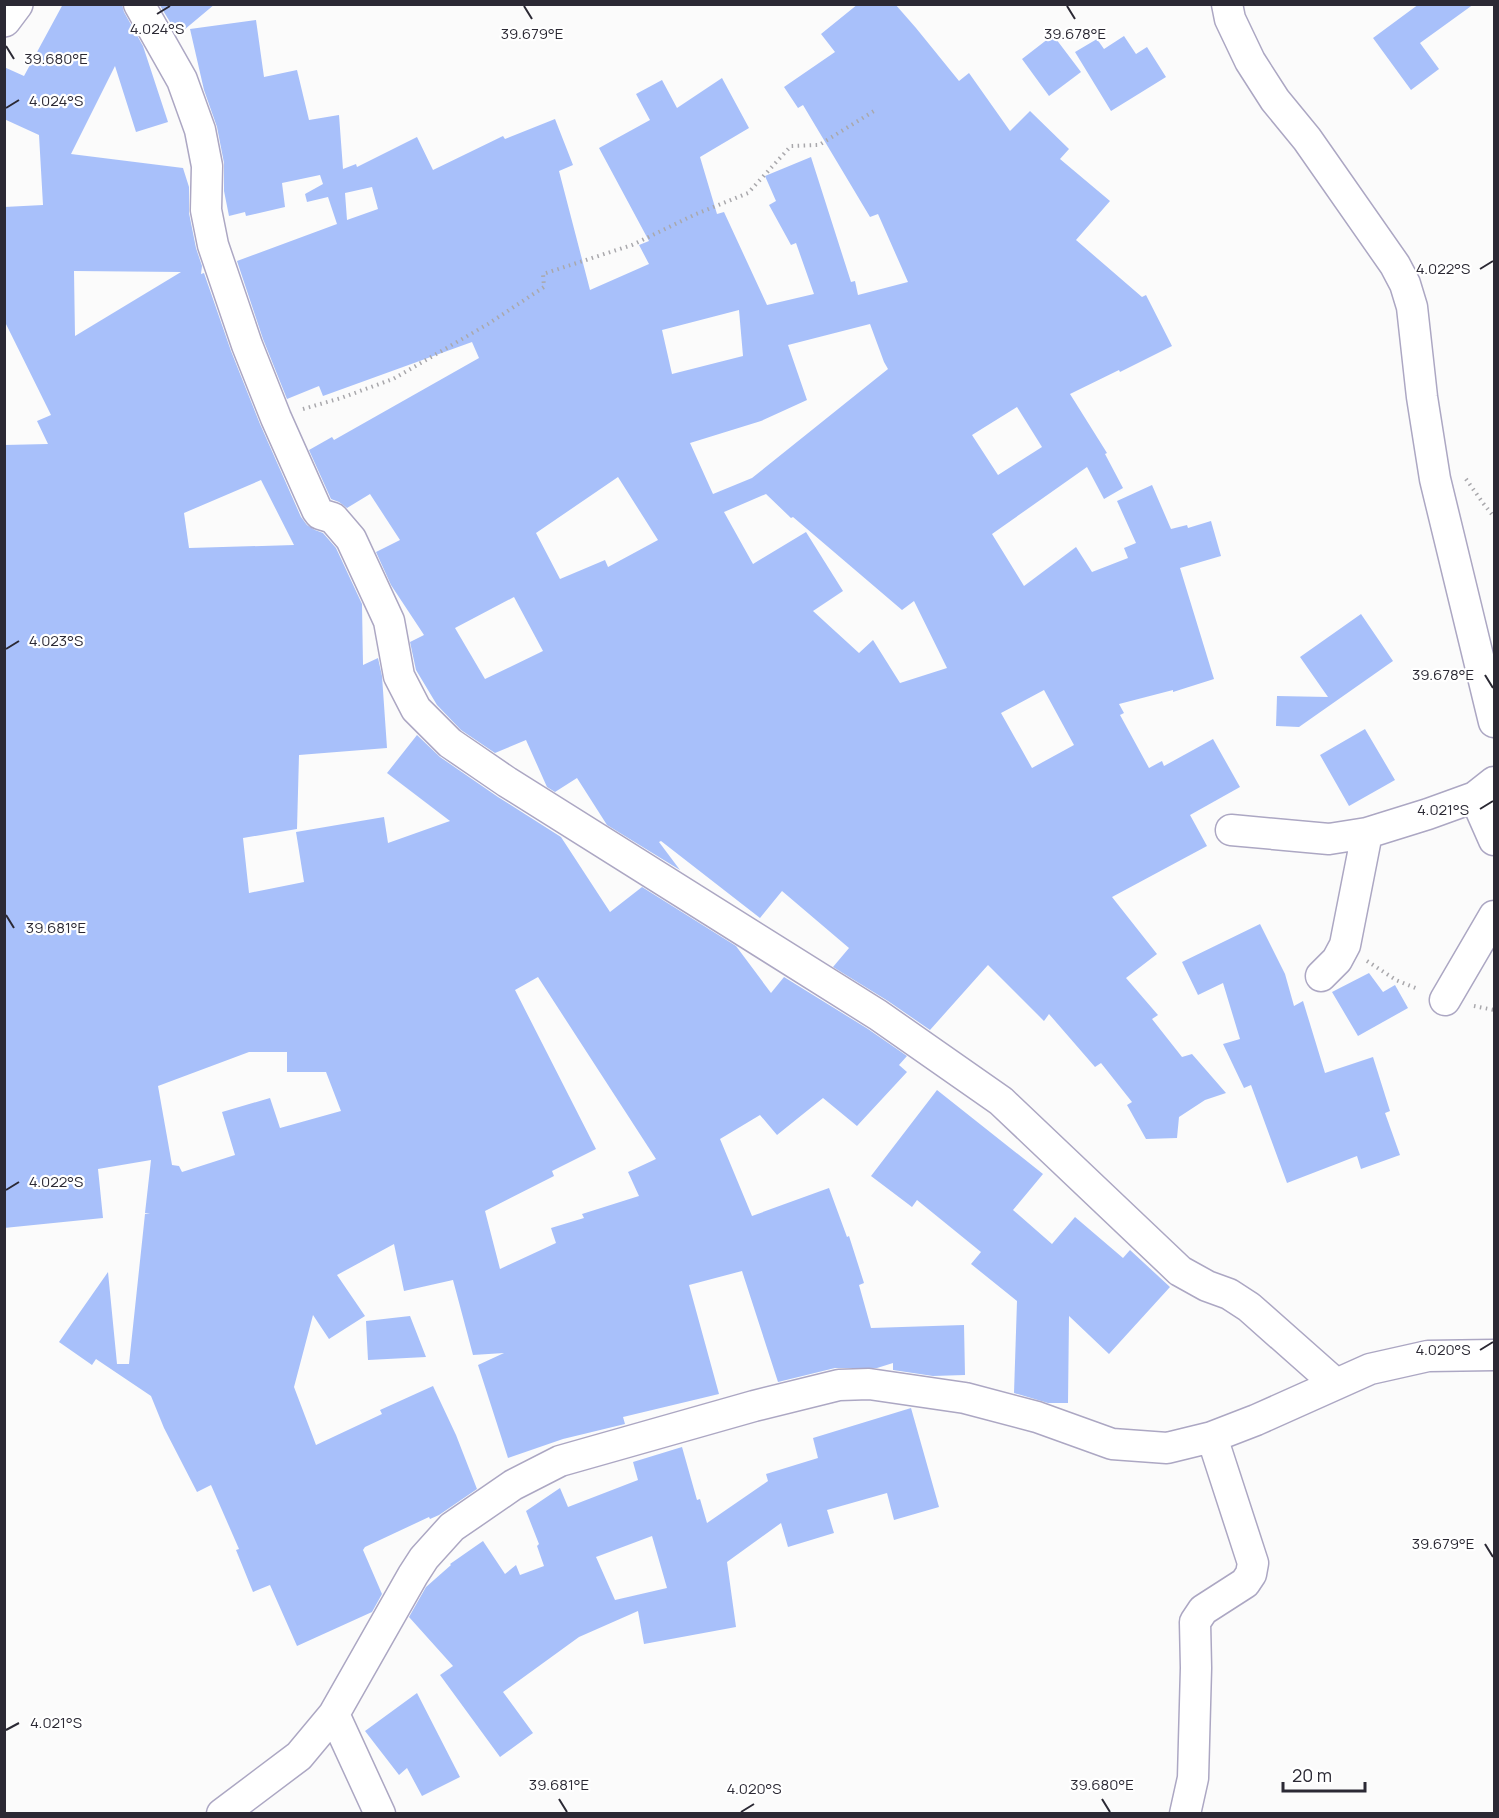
<svg xmlns="http://www.w3.org/2000/svg" width="1499" height="1818" viewBox="0 0 1499 1818" font-family="Manrope,sans-serif">
	<style>
		.building { fill: #a8c0fa; fill-rule: evenodd }
		.lines { fill: none; stroke-linecap: round; stroke-linejoin: round }
		.minor-casing { stroke: #aca7c3; stroke-width: 33 }
		.secondary-casing { stroke: #aca7c3; stroke-width: 36 }
		.path { stroke: #a9a8ac; stroke-width: 4; stroke-dasharray: 1.5 4.5; stroke-linecap: butt }
		.minor { stroke: #fff; stroke-width: 30 }
		.secondary { stroke: #fff; stroke-width: 33 }
		.ticks { fill: none; stroke: #2b2934; stroke-width: 2 }
		.ticks-label { font-size: 15px; text-anchor: middle; fill: #2b2934; stroke: #fff; stroke-width: 4.5; stroke-linejoin: round; paint-order: stroke }
	</style>
	<rect width="100%" height="100%" fill="#fbfbfb"/>
	<path class="building" d="M63 4H122L124 12 143 46 168 122 136 132 115 66 71 154 183 168 189 187V213L196 248 202 266 201 274 204 273 231 351 260 424 301 517 307 525 315 530 323 533 336 548 362 604 363 665 378 658 382 676 387 748 299 755 297 829 243 838 249 893 304 882 296 832 384 817 388 843 450 821 387 773 417 735 440 757 498 797 561 837 610 912 642 887 736 946 771 993 784 977 868 1029 907 1056 899 1065 907 1072 857 1126 823 1098 777 1135 760 1115 720 1139 752 1216 829 1188 847 1237 849 1236 864 1283 859 1285 871 1328 964 1325 965 1375 933 1376 893 1370V1363L877 1368H835L778 1382 742 1271 689 1285 719 1394 623 1417 625 1424 563 1439 508 1458 478 1365 504 1353 473 1355 453 1280 404 1291 394 1244 337 1275 365 1316 329 1339 313 1315 294 1387 316 1445 382 1414 380 1410 433 1386 456 1435 477 1489 439 1515 430 1519 429 1517 365 1547 363 1550 382 1594 372 1612 297 1646 270 1585 253 1592 236 1550 239 1549 211 1485 197 1492 164 1428 151 1396 96 1359 92 1365 59 1342 108 1272 117 1364H129L145 1214 150 1213H145L151 1160 98 1169 103 1218 4 1228V445L48 444 37 421 51 415 4 320V207L43 205 39 135 4 119V67L24 76ZM74 271 181 272 75 336ZM261 480 294 545 189 548 184 513ZM538 977 656 1159 628 1172 639 1196 582 1214 584 1218 551 1228 556 1243 500 1269 485 1211 554 1176 552 1171 596 1149 515 990ZM249 1052H287V1072H326L341 1111 280 1128 270 1098 222 1112 235 1155 182 1172 179 1166 172 1165 158 1086Z
		M159 4H215L178 35Z
		M858 4H895L916 28 959 81 969 73 1010 131 1030 111 1069 149 1060 159 1110 201 1076 240 1142 297 1146 295 1172 346 1120 372 1119 370 1070 394 1107 453 1105 454 1123 488 1104 499 1087 467 992 534 1024 586 1076 547 1092 572 1128 558 1124 548 1136 543 1117 501 1152 485 1171 529 1187 525 1188 528 1211 521 1221 556 1180 568 1214 679 1173 692V690L1119 704 1124 713 1120 715 1149 768 1162 761 1164 766 1213 739 1240 787 1190 815 1207 846 1112 897 1157 954 1126 978 1158 1015 1152 1019 1182 1057 1192 1054 1226 1093 1205 1100 1179 1117 1177 1138 1146 1139 1127 1105 1132 1102 1101 1063 1095 1067 1049 1014 1044 1021 988 965 930 1030 888 1001 833 967 849 948 782 891 760 918 661 841 659 842 680 870 607 825 577 778 555 792 547 787 526 740 495 753 461 730 437 705 416 670 410 642 424 635 391 585 376 552 400 540 370 494 347 508 339 502 331 499 309 450 332 437 334 440 479 358 472 342 323 396 319 386 287 399 263 339 237 261 337 224 328 197 307 202 305 194 323 184 320 175 282 183 285 207 246 216 245 212 229 216 224 191V163L217 127 204 90 190 29 256 20 264 77 297 70 309 120 339 115 343 169 356 164 357 167 417 137 433 170 503 136 505 139 555 119 573 165 559 171 590 290 649 264 639 245 649 241 599 148 650 120 636 94 662 80 677 108 722 78 749 128 700 157 717 214 724 212 767 305 814 294 796 243 791 245 769 205 776 201 765 176 811 157 851 282 855 281 858 295 908 282 878 214 870 217 803 105 798 108 784 87 835 52 821 34ZM372 187 378 209 347 220 345 193ZM739 310 743 356 672 374 662 330ZM870 324 884 362 888 369 752 478 713 494 690 443 761 421 807 400 788 345ZM1017 407 1042 447 998 475 972 435ZM618 477 658 540 608 567 605 560 560 579 536 533ZM766 494 791 518 793 517 902 610 914 601 947 668 900 683 873 640 859 653 813 611 843 591 806 532 753 564 724 512ZM514 597 543 651 485 679 455 628ZM1044 690 1074 745 1032 768 1001 713Z
		M1419 4H1474L1420 43 1439 69 1411 90 1373 38Z
		M1053 35 1081 72 1049 96 1022 59Z
		M1124 36 1136 54 1147 47 1166 77 1111 111 1075 52 1097 39 1104 49Z
		M1361 614 1393 661 1299 727 1276 726 1277 696 1328 697 1300 657Z
		M1365 729 1395 780 1349 806 1320 755Z
		M1260 924 1285 974 1294 1006 1303 1001 1325 1073 1373 1057 1390 1111 1385 1113 1400 1155 1361 1169 1357 1156 1287 1183 1251 1085 1244 1088 1223 1044 1240 1039 1223 983 1198 995 1182 962Z
		M1369 973 1383 992 1395 985 1408 1008 1358 1036 1332 992Z
		M937 1090 1043 1174 1013 1210 1052 1244 1075 1217 1123 1258 1130 1250 1170 1287 1109 1354 1069 1316 1068 1403H1048L1014 1393 1017 1301 971 1264 981 1252 917 1200 912 1207 871 1176Z
		M410 1316 426 1357 368 1360 366 1321Z
		M911 1408 939 1507 894 1520 887 1493 827 1510 834 1533 788 1547 781 1523 727 1562 736 1627 644 1644 638 1611 579 1637 503 1692 533 1733 500 1757 440 1675 453 1666 409 1617 426 1587 451 1565 450 1564 483 1541 505 1574 516 1565 520 1575 544 1566 537 1546 539 1544 526 1511 560 1488 568 1507 638 1480 633 1462 682 1447 697 1500 700 1499 707 1523 768 1481 766 1474 818 1458 813 1438ZM652 1536 667 1588 615 1600 596 1557Z
		M417 1693 460 1777 422 1796 407 1768 399 1775 365 1731Z"/>
	<g class="lines">
		<g class="minor-casing">
			<path id="minor" d="M139 4 182 80 200 130 207 166 206 210 213 245 247 345 276 418 317 510 320 514 333 518 351 539 389 621 399 676 416 709 450 743 507 782 878 1015 1001 1101 1180 1271 1207 1286 1229 1294 1249 1307 1336 1384
				M1227 4 1230 19 1250 61 1275 100 1307 139 1395 265 1405 284 1412 307 1422 397 1435 479 1494 722
				M1475 797 1494 840
				M1231 830 1329 839 1367 833 1428 814 1475 797 1494 782
				M1321 976 1337 960 1345 945 1367 833
				M1445 1000 1494 916
				M334 1714 380 1814
				M222 1814 299 1756 334 1714 413 1575 424 1558 452 1527 513 1485 560 1461 754 1406 839 1385 869 1384 965 1398 1037 1417 1112 1444 1167 1448 1212 1437 1256 1420 1370 1369 1428 1356 1494 1355
				M1185 1814 1193 1778 1196 1668 1195 1622 1203 1610 1245 1583 1251 1574 1253 1563 1212 1437"/>
		</g>
		<g class="secondary-casing">
			<path id="secondary" d="M4 20 16 4"/>
		</g>
		<path class="path" d="M303 409 341 398 393 379 488 324 544 287 543 274 632 245 696 214 748 193 791 146 819 145 874 111
			M1466 479 1483 503 1494 517
			M1367 961 1396 980 1418 989
			M1474 1006 1494 1010"/>
		<use href="#minor" class="minor"/>
		<use href="#secondary" class="secondary"/>
	</g>
	<path class="ticks" d="M524 6 532 19M1067 6 1075 19M157 14 170 6M6 46 14 59M6 108 19 100M1480 269 1493 261M6 649 19 641M1485 675 1493 688M1480 809 1493 801M6 915 14 928M6 1190 19 1182M1480 1350 1493 1342M1485 1544 1493 1557M6 1730 19 1723M559 1799 567 1812M1102 1799 1110 1812M741 1812 754 1804"/>
	<g class="ticks-label">
		<text x="157" y="34">4.024°S</text>
		<text x="532" y="39">39.679°E</text>
		<text x="1075" y="39">39.678°E</text>
		<text x="56" y="64">39.680°E</text>
		<text x="56" y="106">4.024°S</text>
		<text x="1443" y="274">4.022°S</text>
		<text x="56" y="646">4.023°S</text>
		<text x="1443" y="680">39.678°E</text>
		<text x="1443" y="815">4.021°S</text>
		<text x="56" y="933">39.681°E</text>
		<text x="56" y="1187">4.022°S</text>
		<text x="1443" y="1355">4.020°S</text>
		<text x="1443" y="1549">39.679°E</text>
		<text x="56" y="1728">4.021°S</text>
		<text x="559" y="1790">39.681°E</text>
		<text x="1102" y="1790">39.680°E</text>
		<text x="754" y="1794">4.020°S</text>
	</g>
	<rect width="1499" height="1818" fill="none" stroke="#2b2934" stroke-width="12"/>
	<path d="M1283 1782v9h82v-9" fill="none" stroke="#2b2934" stroke-width="3"/>
	<text x="1292" y="1782" font-size="18" fill="#2b2934" stroke="#ffffff" stroke-width="4.5" paint-order="stroke">20 m</text>
</svg>
